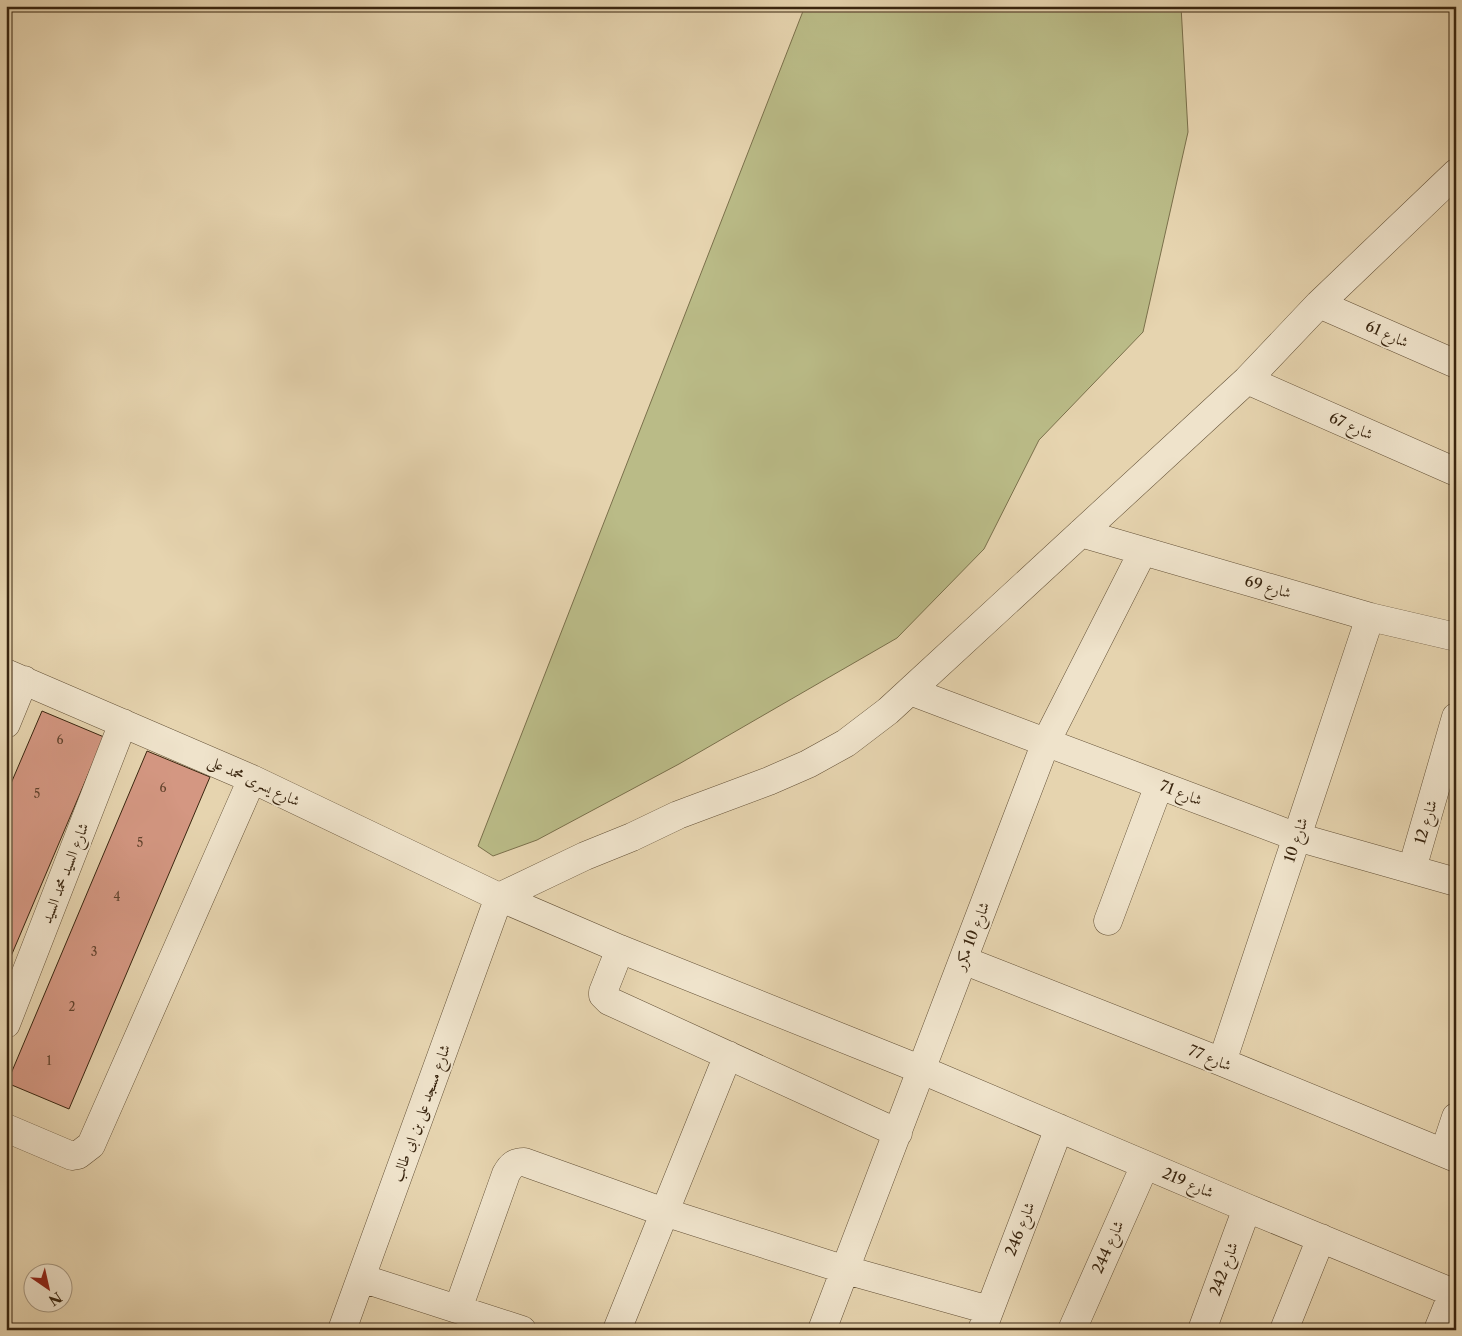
<svg xmlns="http://www.w3.org/2000/svg" width="1462" height="1336" viewBox="0 0 1462 1336" font-family="'Libre Caslon Text',Amiri,serif">
	<style>
		.green { fill: #babb87; stroke: #7a704b }
		.building { fill: #d49782; stroke: #39250f }
		.lines { fill: none; stroke-linecap: round; stroke-linejoin: round }
		.street-casing { stroke: #645137; stroke-width: 29 }
		.street { stroke: #efe3cb; stroke-width: 28 }
		.labels { text-anchor: middle; stroke-width: 4; stroke-linejoin: round; paint-order: stroke }
		.number-label { font-size: 12px; fill: #60422c }
		.street-label { font-size: 15px; fill: #39250f; stroke: #efe3cb }
	</style>
	<rect width="100%" height="100%" fill="#e6d4af"/>
	<filter id="stains"><feTurbulence type="fractalNoise" baseFrequency=".004" numOctaves="4"/><feColorMatrix values="0 0 0 0 .2 0 0 0 0 .09 0 0 0 0 .02 0 0 0 .5 -.17"/></filter>
	<radialGradient id="worn" r=".72"><stop offset=".6" stop-color="#630" stop-opacity="0"/><stop offset="1" stop-color="#630" stop-opacity=".3"/></radialGradient>
	<path class="green" d="M805 6H1181L1188 132 1143 332 1039 440 984 549 897 638 679 764 537 840 493 856 478 846Z"/>
	<path class="building" d="M42 711 104 737 6 968V795Z
		M147 751 210 777 69 1109 7 1083Z"/>
	<g class="lines">
		<g class="street-casing">
			<path id="street" d="M1319 304 1456 364
				M1247 380 1456 472
				M1081 533 1370 617 1456 637
				M6 673 252 779 499 897 620 949 922 1070 1247 1208 1456 1294
				M910 691 1297 837 1456 882
				M6 724 24 680
				M1412 869 1456 717
				M499 897 585 856 632 837 678 815 769 781 808 764 846 743 888 711 1247 380 1319 304 1456 173
				M1108 921 1159 785
				M620 949 603 992V995L609 1001 898 1133
				M963 960 1222 1062 1456 1158
				M6 1024 123 723
				M1222 1062 1370 617
				M6 1128 72 1156 78 1155 91 1145 252 779
				M1444 1153 1456 1117
				M361 1278 522 1330
				M458 1309 506 1174C511 1165 515 1162 524 1162L664 1212 846 1270 989 1310
				M342 1330 499 897
				M617 1330 728 1055
				M822 1330 1046 742 1143 551
				M982 1330 1059 1128
				M1072 1330 1145 1165
				M1202 1330 1247 1208
				M1284 1330 1321 1238
				M1438 1330 1453 1293"/>
		</g>
		<use href="#street" class="street"/>
	</g>
	<g class="labels">
		<g class="number-label">
			<text x="60" y="744">6</text>
			<text x="163" y="792">6</text>
			<text x="37" y="798">5</text>
			<text x="140" y="847">5</text>
			<text x="117" y="901">4</text>
			<text x="94" y="956">3</text>
			<text x="72" y="1011">2</text>
			<text x="49" y="1065">1</text>
		</g>
		<g class="street-label">
			<text transform="translate(1387 334) rotate(24)" y="5">شارع 61</text>
			<text transform="translate(1351 426) rotate(24)" y="5">شارع 67</text>
			<text transform="translate(1268 587) rotate(16)" y="5">شارع 69</text>
			<text transform="translate(254 781) rotate(25)" y="5">شارع يسرى محمد على</text>
			<text transform="translate(1181 793) rotate(21)" y="5">شارع 71</text>
			<text transform="translate(1426 822) rotate(-74)" y="5">شارع 12</text>
			<text transform="translate(1296 840) rotate(-72)" y="5">شارع 10</text>
			<text transform="translate(65 873) rotate(-69)" y="5">شارع السيد محمد السيد</text>
			<text transform="translate(972 936) rotate(-69)" y="5">شارع 10 مكرر</text>
			<text transform="translate(1210 1058) rotate(22)" y="5">شارع 77</text>
			<text transform="translate(421 1113) rotate(-70)" y="5">شارع مسجد على بن ابى طالب</text>
			<text transform="translate(1188 1183) rotate(23)" y="5">شارع 219</text>
			<text transform="translate(1020 1229) rotate(-69)" y="5">شارع 246</text>
			<text transform="translate(1108 1247) rotate(-66)" y="5">شارع 244</text>
			<text transform="translate(1224 1269) rotate(-70)" y="5">شارع 242</text>
		</g>
	</g>
	<rect width="1462" height="1336" fill="none" stroke="#e6d4af" stroke-width="25"/>
	<rect x="8" y="8" width="1447" height="1321" fill="none" stroke="#39250f" stroke-width="2.5"/>
	<rect x="12" y="12" width="1437" height="1311" fill="none" stroke="#39250f"/>
	<g transform="translate(48 1288) rotate(146)"><circle r="24" fill="#efe3cb" stroke="#a69780"/>
	<path d="M0-4L9 19L0 12L-9 19Z" fill="#8f2418"/>
	<text y="-8" font-size="14" font-weight="bold" text-anchor="middle" fill="#39250f">N</text>
	</g>
	<rect width="100%" height="100%" filter="url(#stains)"/>
	<rect width="100%" height="100%" fill="url(#worn)"/>
</svg>
